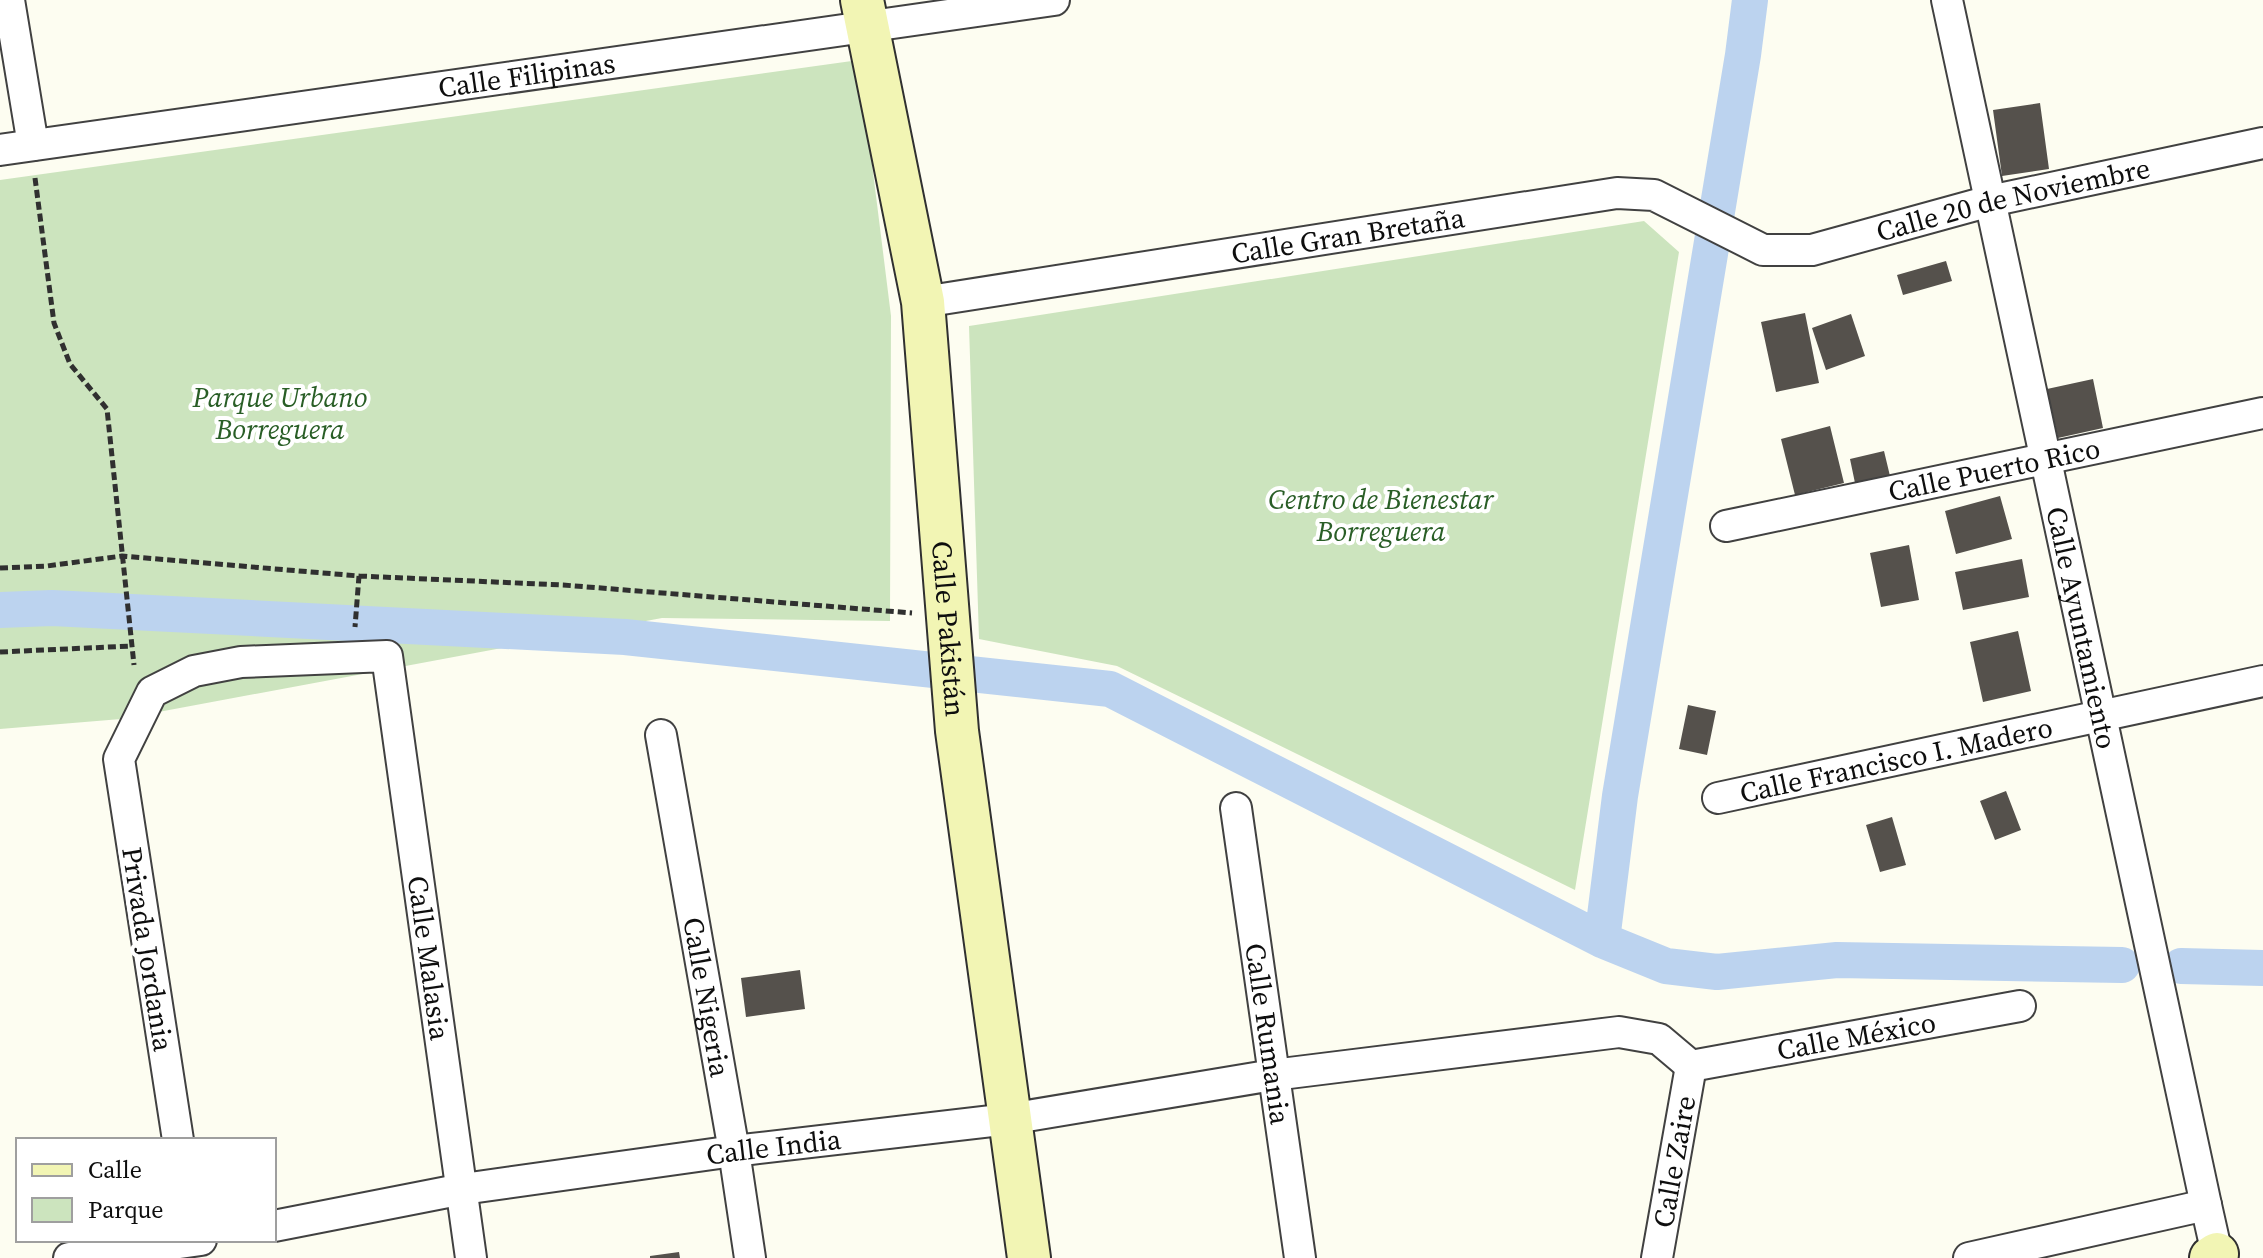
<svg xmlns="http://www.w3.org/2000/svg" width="2263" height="1258" viewBox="0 0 2263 1258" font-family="'Source Serif 4',serif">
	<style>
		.green { fill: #cce4be }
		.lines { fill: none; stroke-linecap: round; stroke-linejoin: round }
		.canal { stroke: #bcd3ef; stroke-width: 36 }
		.building { fill: #55514c }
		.street-casing { stroke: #414141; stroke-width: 34 }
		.secondary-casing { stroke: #303030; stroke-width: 46 }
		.path { stroke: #303030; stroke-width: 5; stroke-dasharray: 8 4; stroke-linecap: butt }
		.street { stroke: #fff; stroke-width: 30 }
		.secondary { stroke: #f2f5b4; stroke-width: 42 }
		.labels { text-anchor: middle; stroke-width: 8; stroke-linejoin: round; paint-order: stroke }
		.street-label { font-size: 28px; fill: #0e0e0e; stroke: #fff }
		.park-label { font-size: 28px; font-style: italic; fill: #295e26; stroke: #fff }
	</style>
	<rect width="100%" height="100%" fill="#fdfdf1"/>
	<path class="green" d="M859 60 891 316 890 621 662 618 121 719 0 729V180Z
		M1644 221 1679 252 1575 890 1117 666 979 639 969 326Z"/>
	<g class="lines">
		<path class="canal" d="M0 610 52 608 625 637 1110 689 1602 940 1666 966 1717 972 1837 960 2122 965
			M1602 940 1620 796 1743 55 1750 0
			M2181 966 2263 968"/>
	</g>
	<path class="building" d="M2040 103 2049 169 2002 176 1993 110Z
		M1946 261 1952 281 1903 295 1897 275Z
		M1805 313 1819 383 1776 392 1761 322Z
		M1851 314 1865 356 1826 370 1812 328Z
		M2093 379 2103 428 2058 438 2047 389Z
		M1830 426 1844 483 1795 495 1781 439Z
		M1884 451 1890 476 1855 483 1850 459Z
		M2000 496 2012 539 1956 554 1945 511Z
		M1909 545 1919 600 1881 607 1870 553Z
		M2022 559 2029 597 1963 610 1955 572Z
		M2018 631 2031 691 1983 702 1970 642Z
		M1688 705 1716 711 1707 755 1679 749Z
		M2006 791 2021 830 1995 840 1980 801Z
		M1892 817 1906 865 1880 872 1866 825Z
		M800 970 805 1009 746 1017 741 978Z
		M679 1252 680 1258H650V1256Z"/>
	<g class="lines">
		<g class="street-casing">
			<g id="street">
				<path d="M9 0 33 145"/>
				<path id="s1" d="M1947 0 2206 1205 2217 1254 2220 1258"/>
				<path id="s2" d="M0 150 1054 0"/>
				<path id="s3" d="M923 302 1617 193 1654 195 1763 250H1812L1990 201 2263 143"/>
				<path id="s4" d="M1726 526 2263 413"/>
				<path id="s5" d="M661 735 734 1151 750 1258"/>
				<path id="s6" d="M1718 798 2263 681"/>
				<path id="s7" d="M1236 808 1300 1258"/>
				<path id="s8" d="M1691 1066 2020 1006"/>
				<path id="s9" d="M178 1140 119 759 152 692 194 671 241 662 387 656 471 1258"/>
				<path id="s10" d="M274 1226 463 1189 734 1151 1009 1119 1273 1075 1619 1032 1659 1039 1691 1066"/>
				<path d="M69 1258 201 1240"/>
				<path id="s11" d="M1657 1258 1691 1066"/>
				<path d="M1969 1258 2206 1205"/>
			</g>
		</g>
		<g class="secondary-casing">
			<g id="secondary">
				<path id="s12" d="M862 0 923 302 957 731 1029 1258"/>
				<path d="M2211 1258 2217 1254"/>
			</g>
		</g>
		<path class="path" d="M35 178 54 323 70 364 107 409 134 665
			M0 568 47 566 122 556 359 576 355 627
			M359 576 563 585 912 613
			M0 652 132 646"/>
		<use href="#street" class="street"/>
		<use href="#secondary" class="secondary"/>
	</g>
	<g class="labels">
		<g class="street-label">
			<text dy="10" stroke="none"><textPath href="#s2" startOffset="532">Calle Filipinas</textPath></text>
			<text dy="10" stroke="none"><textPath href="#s3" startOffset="1118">Calle 20 de Noviembre</textPath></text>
			<text dy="10" stroke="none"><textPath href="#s3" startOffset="430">Calle Gran Bretaña</textPath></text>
			<text dy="10" stroke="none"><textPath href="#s4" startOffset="274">Calle Puerto Rico</textPath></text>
			<text dy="10" stroke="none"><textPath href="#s1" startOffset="642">Calle Ayuntamiento</textPath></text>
			<text dy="10" stroke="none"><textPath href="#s12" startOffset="636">Calle Pakistán</textPath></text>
			<text dy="10" stroke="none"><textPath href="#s6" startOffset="182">Calle Francisco I. Madero</textPath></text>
			<text transform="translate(148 949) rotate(81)" y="10">Privada Jordania</text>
			<text dy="10" stroke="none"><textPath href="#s9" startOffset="1006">Calle Malasia</textPath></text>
			<text dy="10" stroke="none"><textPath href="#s5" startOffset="266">Calle Nigeria</textPath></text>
			<text dy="10" stroke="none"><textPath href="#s7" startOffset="228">Calle Rumania</textPath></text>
			<text dy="10" stroke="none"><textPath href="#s8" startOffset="168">Calle México</textPath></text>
			<text dy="10" stroke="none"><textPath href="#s10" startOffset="506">Calle India</textPath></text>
			<text dy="10" stroke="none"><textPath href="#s11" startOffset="98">Calle Zaire</textPath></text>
		</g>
		<g class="park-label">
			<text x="280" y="407">Parque Urbano<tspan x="280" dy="32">Borreguera</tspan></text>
			<text x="1381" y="509">Centro de Bienestar<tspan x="1381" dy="32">Borreguera</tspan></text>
		</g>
	</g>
	<rect x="16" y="1138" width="260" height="104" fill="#ffffff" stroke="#9f9f9f" stroke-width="2"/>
	<rect x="32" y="1164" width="40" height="12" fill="#f2f5b4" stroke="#9f9f9f" stroke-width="2"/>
	<text x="88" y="1178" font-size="24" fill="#0e0e0e">Calle</text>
	<rect x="32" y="1198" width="40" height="24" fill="#cce4be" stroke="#9f9f9f" stroke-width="2"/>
	<text x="88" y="1218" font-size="24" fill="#0e0e0e">Parque</text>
</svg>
